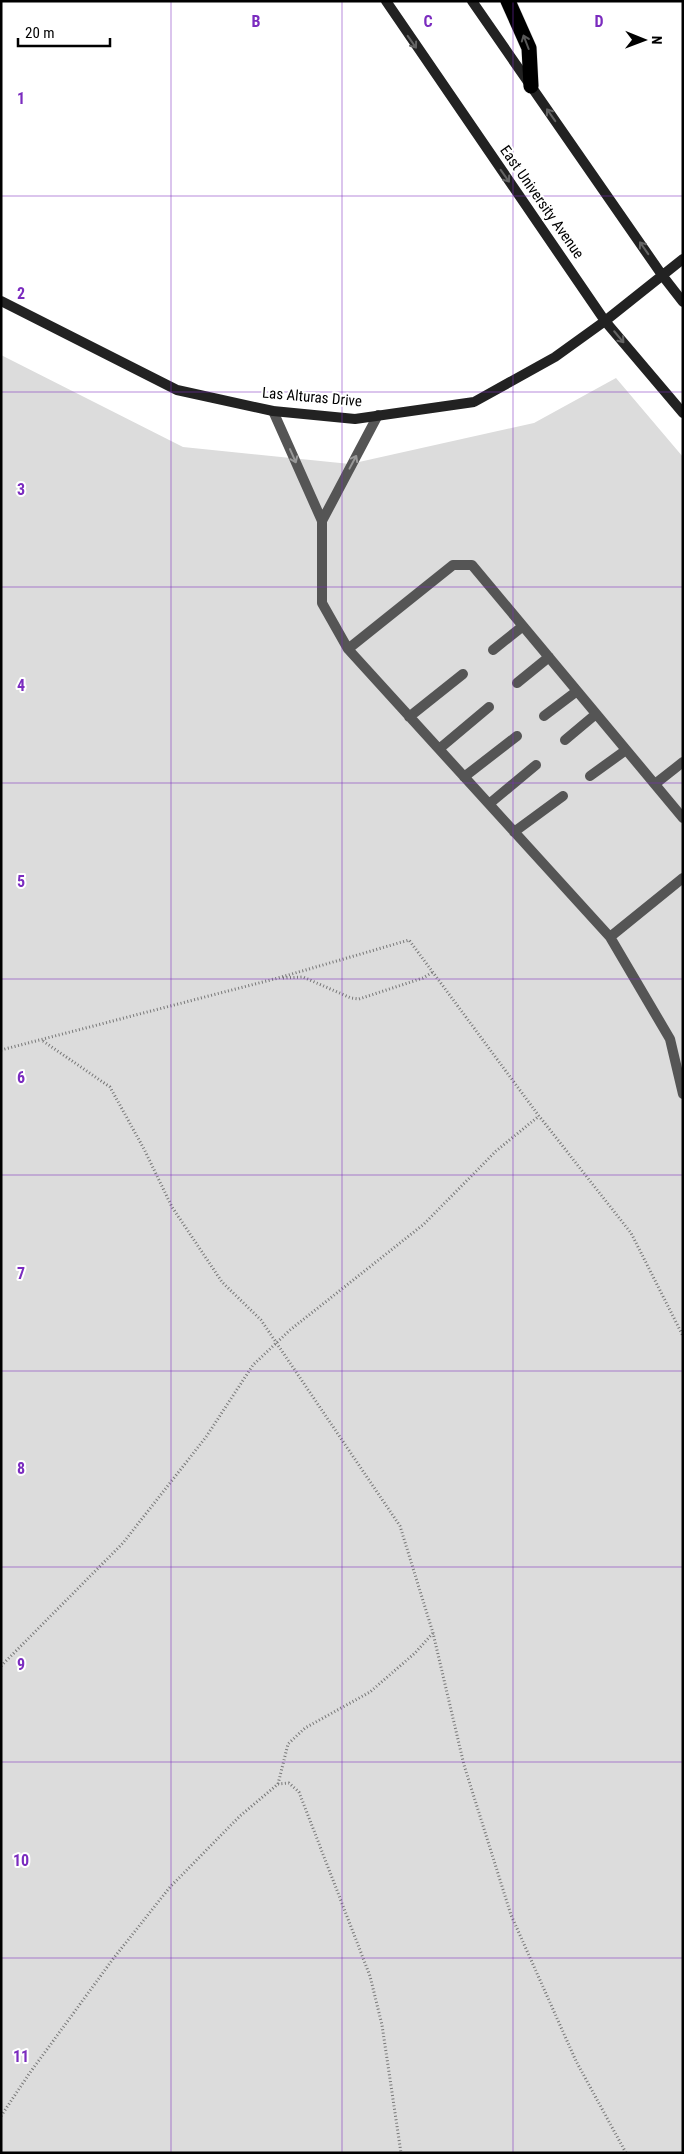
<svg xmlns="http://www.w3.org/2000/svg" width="684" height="2154" viewBox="0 0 684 2154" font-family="'Roboto Condensed',sans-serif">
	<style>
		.green { fill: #dcdcdc }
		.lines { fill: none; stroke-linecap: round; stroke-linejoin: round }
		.highway-casing { stroke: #dbdbdb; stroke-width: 16 }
		.path { stroke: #777; stroke-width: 3; stroke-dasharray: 1 2.5; stroke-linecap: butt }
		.lane { stroke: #555; stroke-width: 10 }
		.secondary { stroke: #222; stroke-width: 10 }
		.highway { stroke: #000; stroke-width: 15 }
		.oneway { stroke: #646464 }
		.oneway2 { stroke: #595959 }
		.oneway3 { stroke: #999 }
		.grid { fill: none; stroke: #7b2cbf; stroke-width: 1; stroke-opacity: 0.55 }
		.labels { text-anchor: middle; stroke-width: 4; stroke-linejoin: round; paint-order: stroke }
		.street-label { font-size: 15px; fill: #000; stroke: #fff }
		.grid-label { font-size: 16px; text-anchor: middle; font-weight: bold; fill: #7b2cbf; stroke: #fff; stroke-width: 4; stroke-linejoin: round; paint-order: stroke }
	</style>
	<rect width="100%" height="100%" fill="#fff"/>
	<path class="green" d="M1 355 183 447 350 464 534 423 616 378 683 457V2153H1Z"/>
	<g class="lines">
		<g class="highway-casing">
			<path id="highway" d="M508 1 529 48 531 86"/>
		</g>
		<path class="path" d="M283 978 303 977 351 998 359 999 423 978 433 972
			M43 1041 110 1087 144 1149 172 1207 222 1282 261 1320 400 1526 433 1633 464 1765 511 1915 576 2061 626 2153
			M1 1050 278 978 409 940 539 1116 631 1233 683 1336
			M1 1666 123 1543 206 1437 253 1365 290 1330 424 1224 496 1151 539 1116
			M278 1784 288 1744 305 1728 370 1692 415 1653 433 1633
			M1 2116 29 2074 113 1959 170 1887 240 1816 278 1784 289 1783 299 1792 370 1976 382 2025 401 2153"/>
		<path class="lane" d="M273 411 322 521V603L348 649 453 565H472L683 818
			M322 521 378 415
			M348 649 610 937
			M493 650 523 626
			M517 683 549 657
			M544 716 577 691
			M409 717 463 674
			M565 740 596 714
			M439 749 489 707
			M590 776 626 750
			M464 777 517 736
			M655 784 683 762
			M489 804 536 765
			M514 832 563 796
			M683 878 610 937 670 1039 683 1094"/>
		<path class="secondary" d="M386 1 605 321 683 413
			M472 1 662 275 683 302
			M1 301 177 390 273 411 355 419 474 402 555 357 605 321 683 259"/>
		<use href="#highway" class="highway"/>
	</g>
	<defs><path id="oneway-shaft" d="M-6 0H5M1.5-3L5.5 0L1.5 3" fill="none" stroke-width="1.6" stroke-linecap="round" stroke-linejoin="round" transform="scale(1.25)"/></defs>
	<g class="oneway">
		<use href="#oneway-shaft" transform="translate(412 42) rotate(55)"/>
		<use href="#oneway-shaft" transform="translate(551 115) rotate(-125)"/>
		<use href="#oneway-shaft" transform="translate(505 176) rotate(55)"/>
		<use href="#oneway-shaft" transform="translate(644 248) rotate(-125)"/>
		<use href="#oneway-shaft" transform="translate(619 337) rotate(50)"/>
	</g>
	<use class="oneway2" href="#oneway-shaft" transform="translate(526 42) rotate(-111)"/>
	<g class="oneway3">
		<use href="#oneway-shaft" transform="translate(293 456) rotate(66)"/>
		<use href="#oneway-shaft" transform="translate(353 462) rotate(-62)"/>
	</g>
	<path class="grid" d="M171 1V2153M342 1V2153M513 1V2153M1 196H683M1 392H683M1 587H683M1 783H683M1 979H683M1 1175H683M1 1371H683M1 1567H683M1 1762H683M1 1958H683"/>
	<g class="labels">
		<g class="street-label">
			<text transform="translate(542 202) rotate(55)" y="5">East University Avenue</text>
			<text transform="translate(312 397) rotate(5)" y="5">Las Alturas Drive</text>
		</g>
	</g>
	<g class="grid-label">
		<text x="256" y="27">B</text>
		<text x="428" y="27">C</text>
		<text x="599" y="27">D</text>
		<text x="21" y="104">1</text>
		<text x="21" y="299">2</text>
		<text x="21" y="495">3</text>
		<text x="21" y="691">4</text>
		<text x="21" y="887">5</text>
		<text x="21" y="1083">6</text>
		<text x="21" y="1279">7</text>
		<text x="21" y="1474">8</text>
		<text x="21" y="1670">9</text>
		<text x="21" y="1866">10</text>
		<text x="21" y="2062">11</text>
	</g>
	<rect width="684" height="2154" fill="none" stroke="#000000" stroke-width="5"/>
	<g transform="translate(644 40) rotate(91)" stroke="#ffffff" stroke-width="4" paint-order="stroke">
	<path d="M0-4L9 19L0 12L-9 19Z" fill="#000000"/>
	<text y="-8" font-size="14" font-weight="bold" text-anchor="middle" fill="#000000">N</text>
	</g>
	<path d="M18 38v8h92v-8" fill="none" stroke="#000000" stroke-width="2.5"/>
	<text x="25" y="38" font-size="15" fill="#000000" stroke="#ffffff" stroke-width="4" paint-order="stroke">20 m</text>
</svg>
